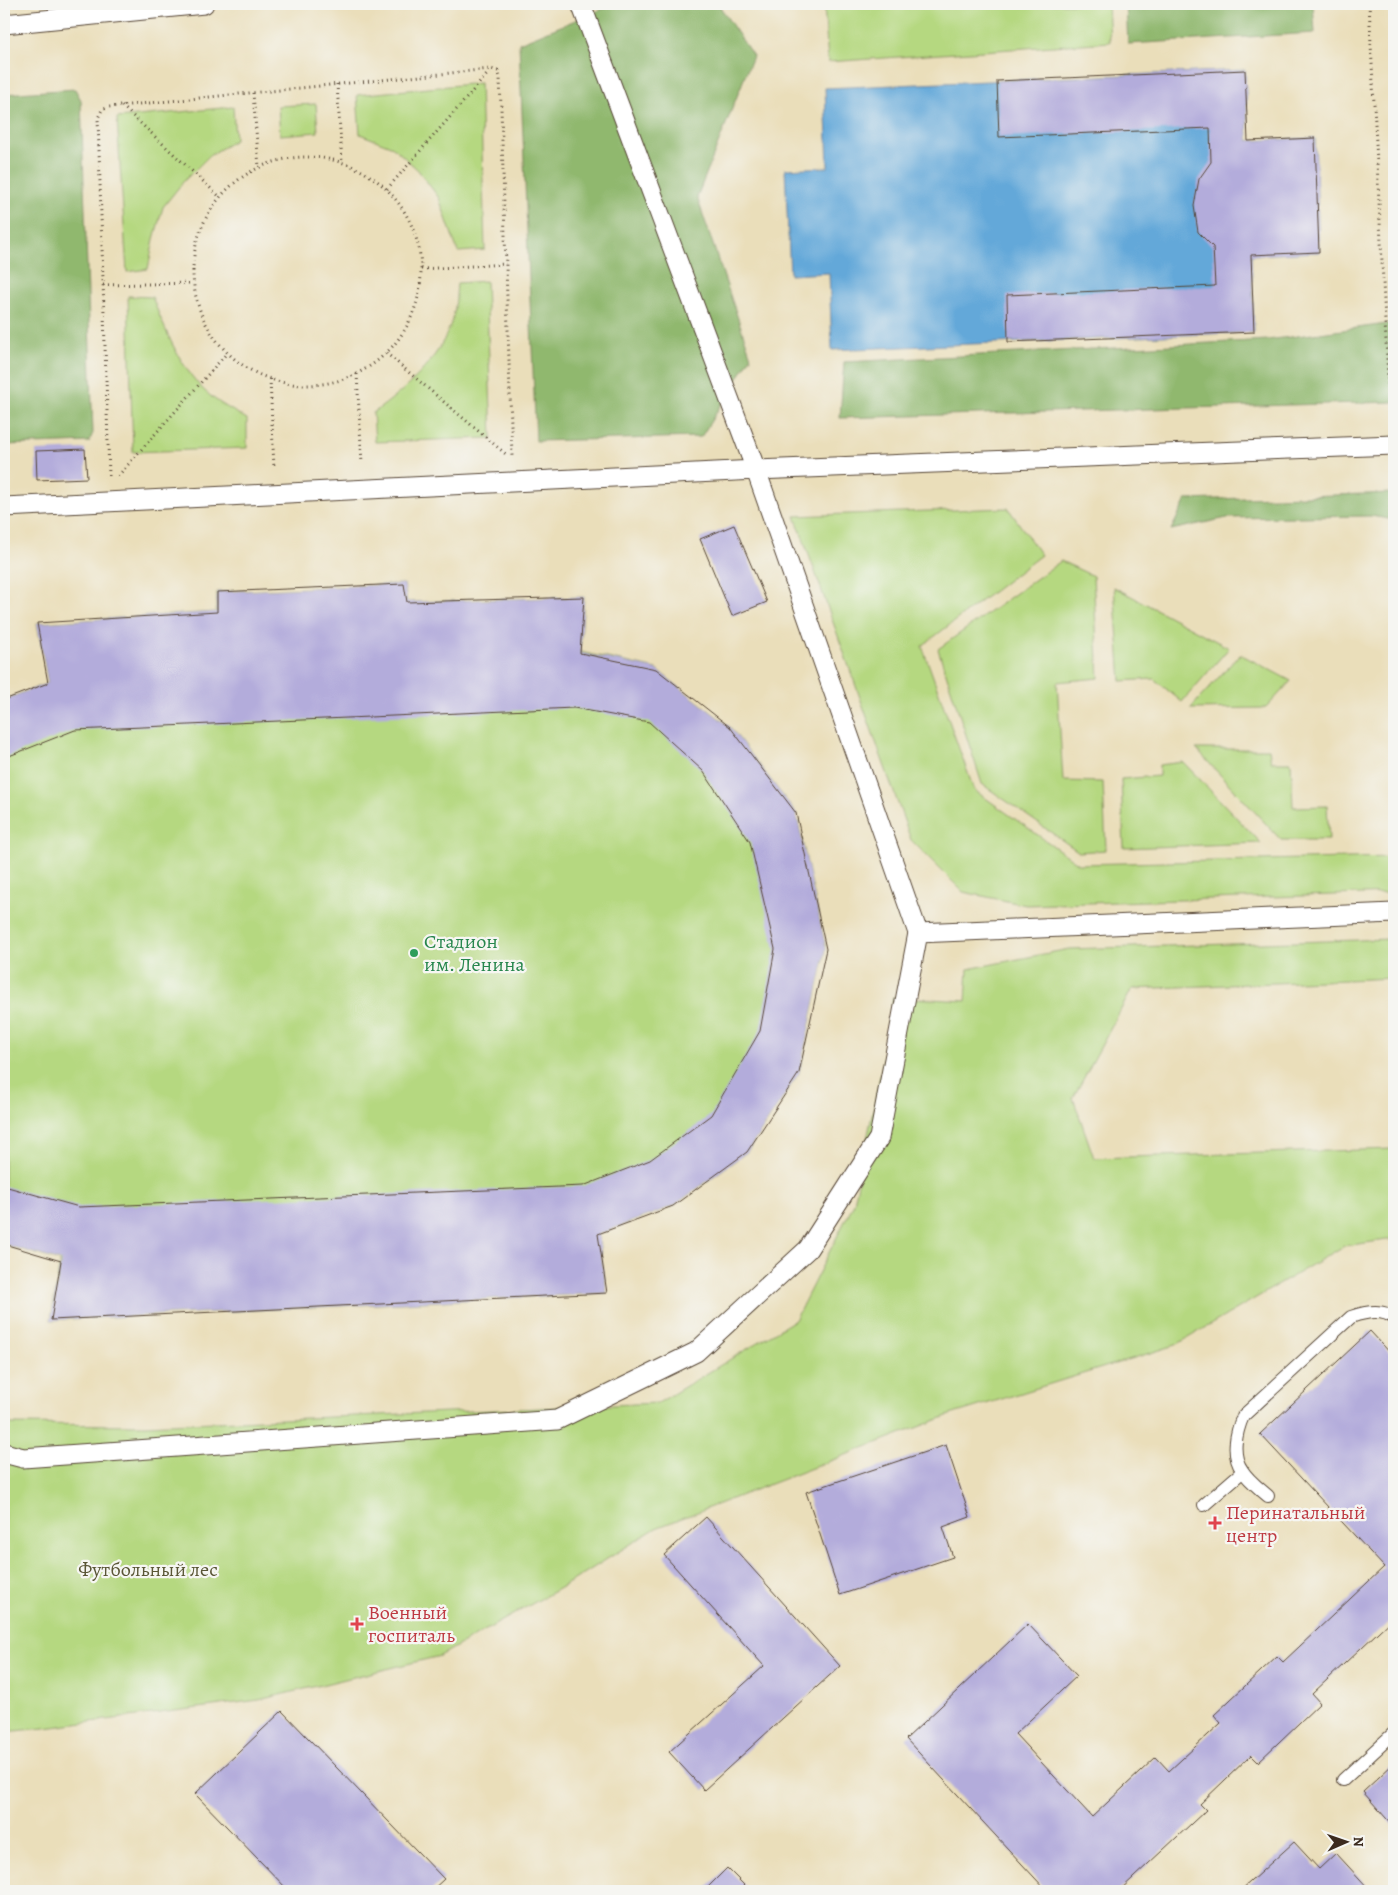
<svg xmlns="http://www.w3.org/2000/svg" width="1398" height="1895" viewBox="0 0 1398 1895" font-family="Alegreya,serif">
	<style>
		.green { fill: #b5d880; stroke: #78814f }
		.forest { fill: #90b86e; stroke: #667146 }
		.water { fill: #64a8d9; stroke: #50697c }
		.building { fill: #b3acdb }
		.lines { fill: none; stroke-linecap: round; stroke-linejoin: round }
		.service-casing { stroke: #554535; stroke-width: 14 }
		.pedestrian-casing { stroke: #554535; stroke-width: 21 }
		.path { stroke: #554535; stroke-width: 3; stroke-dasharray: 1 4; stroke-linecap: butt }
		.service { stroke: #fff; stroke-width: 12 }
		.pedestrian { stroke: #fff; stroke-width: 19 }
		.leisure-dot { fill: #2e9e5b; stroke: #f6f6f2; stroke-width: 2 }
		.health-dot { fill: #e0444e; stroke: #f6f6f2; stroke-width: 2 }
		.labels { text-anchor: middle; stroke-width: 4.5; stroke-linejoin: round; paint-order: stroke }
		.leisure-label { font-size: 20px; fill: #27864d; stroke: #f6f6f2; text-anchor: start }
		.health-label { font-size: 20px; fill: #be3a42; stroke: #f6f6f2; text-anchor: start }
		.park-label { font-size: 20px; fill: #5a5636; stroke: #f6f6f2 }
	</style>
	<rect width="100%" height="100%" fill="#f6f6f2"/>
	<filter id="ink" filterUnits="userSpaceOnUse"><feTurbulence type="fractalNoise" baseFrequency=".02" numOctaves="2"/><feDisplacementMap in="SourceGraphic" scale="10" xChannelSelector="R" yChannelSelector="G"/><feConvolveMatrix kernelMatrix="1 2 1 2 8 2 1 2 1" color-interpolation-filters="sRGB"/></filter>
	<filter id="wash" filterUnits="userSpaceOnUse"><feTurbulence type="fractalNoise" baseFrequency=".0096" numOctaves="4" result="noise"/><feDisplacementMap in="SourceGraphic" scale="20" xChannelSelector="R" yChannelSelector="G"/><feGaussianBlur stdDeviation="1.12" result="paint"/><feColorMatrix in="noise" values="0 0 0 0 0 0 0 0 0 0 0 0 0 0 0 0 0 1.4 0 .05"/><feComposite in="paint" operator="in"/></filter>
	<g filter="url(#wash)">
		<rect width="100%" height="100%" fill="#eadeba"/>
		<path class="green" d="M824 4H1108L1110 42 828 62Z
			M480 83 485 250 458 252 439 198 418 170 393 147 360 134 357 95Z
			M316 104 318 132 280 135 278 106Z
			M233 107 235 140 209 156 183 182 163 207 154 239 148 269 127 272 117 118Z
			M486 281 492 438 375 442 373 413C407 389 441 359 453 317 456 307 456 294 457 283Z
			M128 296 152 297C164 327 177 360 199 385 212 400 230 409 247 419V448L133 452Z
			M1008 508 1041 555 922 646 974 790 1079 864 1394 857V893L1026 905 963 892 911 840 795 516Z
			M1061 561 1093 576 1099 678 1057 682 1063 781 1103 782 1106 850 1079 852 982 784 938 649Z
			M404 584 407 602 584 597 580 652 656 669 730 727 796 813 826 949 799 1073 747 1152 673 1206 598 1234 607 1293 51 1320 60 1261 4 1244V700L48 683 37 623 216 612 217 592Z
			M1114 587 1229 648 1182 702 1154 679 1121 681Z
			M1240 654 1291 681 1266 708 1190 709Z
			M1196 749H1269L1271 762H1291L1293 807 1327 806 1329 840H1281Z
			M1183 762 1261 843 1124 848 1121 779 1159 776V765Z
			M1392 939 1394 947V978L1132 989 1073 1098 1094 1158 1394 1149V1239L1344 1246 1176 1345 947 1416 656 1528 574 1580 440 1656 259 1700 45 1728 4 1732V1424L145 1425 658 1403 795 1320 854 1203 882 1066 893 997 966 1001 968 969 1069 949Z"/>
		<path class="forest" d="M652 4H718L753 56 697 197 751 357 701 437 536 441 519 43 610 6Z
			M1126 4H1313L1315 33 1128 44Z
			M75 89 81 100 93 433 89 442 4 445V94Z
			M1394 323V402L840 418 844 362 1268 340Z
			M1394 493V520L1371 516 1227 518 1171 530 1186 500Z"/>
		<path class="water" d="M1245 70 1248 141 1315 138 1319 252 1251 255 1254 332 832 350 829 273 790 275 785 169 828 167 825 88Z"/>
		<g id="blocks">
			<path class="building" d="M1245 70 1248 141 1315 138 1319 252 1251 255 1254 332 1008 342 1007 295 1215 286 1213 247 1198 232 1194 206 1199 179 1211 162 1210 128 999 137 997 81Z
				M85 449 87 478 37 480 36 451Z
				M734 525 767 602 732 616 700 539Z
				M404 584 407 602 584 597 580 653 656 669 730 727 796 813 826 949 799 1073 747 1152 673 1206 598 1234 607 1293 51 1320 61 1261 4 1244V1186L79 1207 583 1186 650 1160 711 1115 760 1031 775 949 750 842 703 771 649 722 574 708 75 730 4 758V700L48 683 37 623 217 612V592Z
				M1370 1331 1394 1357V1617L1312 1694 1320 1703 1258 1762 1251 1755 1200 1804 1206 1810 1119 1891H1047L906 1739 1028 1624 1077 1676 1015 1734 1092 1817 1156 1757 1169 1771 1221 1723 1214 1715 1277 1656 1283 1662 1384 1567 1260 1434Z
				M946 1445 970 1517 943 1527 953 1557 840 1595 806 1492Z
				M706 1517 840 1666 704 1790 669 1752 764 1666 664 1555Z
				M282 1711 444 1879 431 1891H289L195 1794Z
				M1394 1763V1827L1363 1792Z
				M1294 1842 1319 1869 1336 1853 1371 1891H1240Z
				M727 1868 750 1891H704Z"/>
		</g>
	</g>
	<g filter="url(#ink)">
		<use href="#blocks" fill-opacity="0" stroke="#554535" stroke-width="1"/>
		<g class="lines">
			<g class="service-casing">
				<path id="service" d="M1268 1496C1259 1488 1248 1480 1242 1470 1231 1455 1236 1432 1243 1416L1351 1317C1365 1312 1382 1308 1394 1318
					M1204 1505 1242 1472
					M1343 1780 1394 1733"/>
			</g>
			<g class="pedestrian-casing">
				<path id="pedestrian" d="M581 4 756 470 918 933 1394 913
					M4 24 204 4
					M4 507 756 470 1394 445
					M4 1453 23 1458 557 1420 696 1352 808 1249 879 1138 918 933"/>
			</g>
			<path class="path" d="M1369 4 1390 420
				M337 84 342 162
				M253 93 259 167
				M122 106 220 197
				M193 271a114 114 0 1 1 228 0a114 114 0 1 1-228 0Z
				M387 189 491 70
				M421 269 506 264
				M103 285 193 283
				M386 353 508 456
				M357 374 362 463
				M270 379 274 468
				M109 476 98 118 102 110 109 107 491 69 498 71 500 77 512 456
				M118 476 227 353"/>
			<use href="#service" class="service"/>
			<use href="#pedestrian" class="pedestrian"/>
		</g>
	</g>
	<circle class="leisure-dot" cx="414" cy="953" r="5"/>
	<g class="health-dot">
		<path d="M1212.5 1515.5h5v5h5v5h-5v5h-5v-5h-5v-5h5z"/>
		<path d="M354.5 1616.5h5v5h5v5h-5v5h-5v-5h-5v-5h5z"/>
	</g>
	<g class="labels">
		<g class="leisure-label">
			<text x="424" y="948">Стадион<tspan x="424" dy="23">им. Ленина</tspan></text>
		</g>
		<g class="health-label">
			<text x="1226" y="1519">Перинатальный<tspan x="1226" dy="23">центр</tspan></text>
			<text x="368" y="1619">Военный<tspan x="368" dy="23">госпиталь</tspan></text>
		</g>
		<g class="park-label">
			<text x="148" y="1576">Футбольный лес</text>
		</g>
	</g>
	<rect width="1398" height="1895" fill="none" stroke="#f6f6f2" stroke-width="20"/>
	<g transform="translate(1346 1842) rotate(88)" stroke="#f6f6f2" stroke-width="4" paint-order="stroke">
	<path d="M0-4L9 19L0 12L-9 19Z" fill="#3b2a1e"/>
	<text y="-8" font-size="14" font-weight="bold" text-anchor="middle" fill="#3b2a1e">N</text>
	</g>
</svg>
